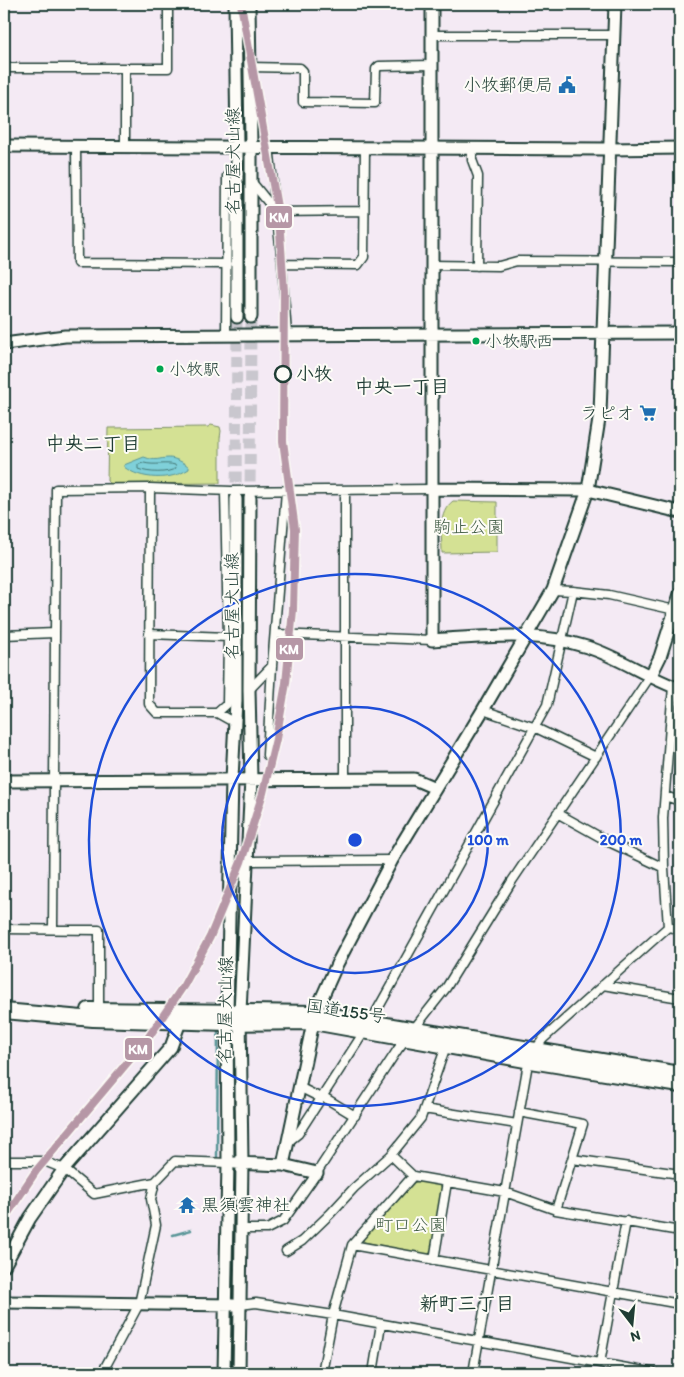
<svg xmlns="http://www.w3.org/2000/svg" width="684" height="1377" viewBox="0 0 684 1377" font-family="Itim,'Klee One',sans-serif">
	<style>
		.green { fill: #d4e194; stroke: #7a8f64 }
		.water { fill: #7fd0d9; stroke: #599597 }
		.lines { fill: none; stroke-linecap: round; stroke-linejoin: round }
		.shore { stroke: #457876; stroke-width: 1 }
		.stream { stroke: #599597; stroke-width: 2.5 }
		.secondary-tunnel { stroke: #c9c7ce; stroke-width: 11; stroke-dasharray: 11 5.5; stroke-linecap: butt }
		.street-casing { stroke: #1f3d34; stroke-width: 11 }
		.secondary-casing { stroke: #1f3d34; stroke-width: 15 }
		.highway-casing { stroke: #1f3d34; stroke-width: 18 }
		.street { stroke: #fdfcf7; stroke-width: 8 }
		.secondary { stroke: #fdfcf7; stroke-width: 11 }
		.highway { stroke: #fdfcf7; stroke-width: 14 }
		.rail-1-casing { stroke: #fdfcf7; stroke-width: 11 }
		.rail-1 { stroke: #b697a6; stroke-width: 8 }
		.ring { fill: none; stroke: #1d4ed8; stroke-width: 2.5 }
		.bus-dot { fill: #00a651; stroke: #fdfcf7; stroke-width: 2 }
		.stop-dot { fill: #fdfcf7; stroke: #1f3d34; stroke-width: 2.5 }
		.labels { text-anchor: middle; stroke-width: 4; stroke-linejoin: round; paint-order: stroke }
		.bus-label { font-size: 17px; fill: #1f3d34; stroke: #fdfcf7; text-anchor: start }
		.poi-label { font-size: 18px; fill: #1f3d34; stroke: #fdfcf7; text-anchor: end }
		.street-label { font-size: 18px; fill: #1f3d34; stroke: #fdfcf7 }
		.stop-label { font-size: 18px; font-weight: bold; fill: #1f3d34; stroke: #fdfcf7; text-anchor: start }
		.park-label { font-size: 18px; fill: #435e47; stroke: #fdfcf7 }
		.neighbourhood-label { font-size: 19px; font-weight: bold; fill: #1f3d34; stroke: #fdfcf7 }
		.centre { fill: #1d4ed8; stroke: #fdfcf7; stroke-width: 2.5 }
		.ring-label { font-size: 15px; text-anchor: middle; font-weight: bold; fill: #1d4ed8; stroke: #fdfcf7; stroke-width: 4; stroke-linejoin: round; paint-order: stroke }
		.line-badge { stroke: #fdfcf7; stroke-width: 2 }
		.badge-label { font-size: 14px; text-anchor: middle; font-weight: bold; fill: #fff }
	</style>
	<rect width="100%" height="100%" fill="#f4eaf4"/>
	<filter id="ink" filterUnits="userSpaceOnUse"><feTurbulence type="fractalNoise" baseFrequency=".02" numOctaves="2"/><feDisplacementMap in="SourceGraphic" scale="10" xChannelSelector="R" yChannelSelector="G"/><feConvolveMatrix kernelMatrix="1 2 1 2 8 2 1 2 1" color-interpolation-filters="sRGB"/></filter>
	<g filter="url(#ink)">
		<path class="green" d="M211 425 220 427 221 431 220 438V483L111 484 107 481 108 428 208 427Z
			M453 501 497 502V552L442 553C442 535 437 513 453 501Z
			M419 1180 441 1185 444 1188 432 1252 429 1255 364 1242 363 1239 415 1182Z"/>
		<path class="water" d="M144 457C157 462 158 458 169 458 175 458 185 463 189 467V469C170 481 141 480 124 467V465Z"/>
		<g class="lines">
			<path class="shore" d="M144 463C155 466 166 462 175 465L176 468C168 474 148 473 138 469V465Z"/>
			<path class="stream" d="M217 1157 218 1030
				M173 1235 191 1230
				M97 1373 128 1316"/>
			<path class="secondary-tunnel" d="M250 498 251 317
				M236 499 237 317"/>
			<g class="street-casing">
				<path id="street" d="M432 35H614
					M250 67 300 68 303 71V102L375 103 376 69 379 66 432 65
					M4 68H168V4
					M125 68V146
					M76 146 77 263 227 264
					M269 146 282 264 358 265 364 257 365 147
					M472 148V160L478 176 477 266
					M251 181 276 212 364 211
					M282 264 287 335
					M431 265 499 266 517 261 680 262
					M226 335 227 176
					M150 488 149 704 157 713H217L235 723
					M345 491V779
					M553 590 573 591
					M149 634 228 637
					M275 634 432 640
					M4 635 55 633
					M249 690 272 666
					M483 710 536 728 596 757
					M217 713 227 704 228 637 225 491
					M267 755 272 666 286 491
					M665 796 680 801
					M557 813 609 842 664 868
					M247 861 392 860
					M668 927 664 868 663 818 673 686
					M4 929 99 930V1010
					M53 929 56 489 150 488 231 491 431 489
					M603 985 680 998
					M370 1023 547 705 573 591 609 595 675 610
					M299 1087 321 1098
					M322 1096 355 1116
					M424 1109 517 1124
					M519 1112 583 1124 556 1210
					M288 1142 298 1134 364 1032
					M572 1159 680 1174
					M4 1161H44L64 1169 94 1194 155 1182 175 1161 228 1163
					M413 1176 391 1155 421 1118 446 1046
					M241 1229H267L283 1221 312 1180 398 1049 446 988 512 881 651 675
					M352 1245 680 1304
					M286 1251 302 1241 330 1214 354 1188 391 1155
					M434 1260 447 1182
					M240 1305 256 1303 333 1315 655 1373
					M600 1363 626 1221
					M102 1373 139 1304 156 1225 151 1199 155 1182
					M322 1373 333 1315 352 1245 413 1176 505 1192 556 1210 680 1231
					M373 1373 381 1324
					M473 1373 527 1069 535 1050 543 1039 668 927 680 929"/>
			</g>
			<g class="secondary-casing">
				<path id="secondary" d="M235 4 237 146V317
					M249 4 251 146V317
					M432 4V640C483 637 536 630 587 647 619 657 648 678 680 689
					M4 146 610 149 680 148
					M4 344 65 336 680 333
					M431 489 588 490 680 512
					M651 675 660 657 680 594
					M4 781 414 779 435 788
					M235 1163 283 1165 317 1173
					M283 1165 315 1013 337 964 392 860 483 710 553 590 588 490 600 413 615 4
					M4 1266 30 1218 64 1169 171 1047 180 1022
					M4 1302 233 1305
					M224 1373 228 1163 227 1012 232 779 236 701V499
					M239 1373 242 1162 240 1012 251 779 249 690 250 498"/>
			</g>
			<g class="highway-casing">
				<path id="highway" d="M89 1010 315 1013 680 1074
					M4 1011 93 1019 227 1023 313 1022 531 1061 680 1085"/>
			</g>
			<use href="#street" class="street"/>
			<use href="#secondary" class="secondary"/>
			<use href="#highway" class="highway"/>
			<g class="rail-1-casing">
				<path id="rail-1" d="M4 1219 36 1171 148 1038 184 985 210 937 241 862 263 793 276 739 286 683 293 610 295 529 283 441 284 291 279 218 241 4"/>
			</g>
			<use href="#rail-1" class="rail-1"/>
		</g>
	</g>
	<g class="ring">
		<circle cx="355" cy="840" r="133"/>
		<circle cx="355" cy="840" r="266"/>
	</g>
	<defs>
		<g id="civic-bare" transform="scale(1.35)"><path d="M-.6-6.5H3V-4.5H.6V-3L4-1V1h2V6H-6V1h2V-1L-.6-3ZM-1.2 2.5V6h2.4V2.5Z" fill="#1f6fb2" stroke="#fdfcf7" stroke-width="2.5" paint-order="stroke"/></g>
		<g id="supermarket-bare" transform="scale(1.35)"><path d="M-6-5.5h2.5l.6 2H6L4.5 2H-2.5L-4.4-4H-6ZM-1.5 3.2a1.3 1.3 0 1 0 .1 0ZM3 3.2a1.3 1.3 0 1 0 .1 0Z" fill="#1f6fb2" stroke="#fdfcf7" stroke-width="2.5" paint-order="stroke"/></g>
		<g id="temple-bare" transform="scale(1.35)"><path d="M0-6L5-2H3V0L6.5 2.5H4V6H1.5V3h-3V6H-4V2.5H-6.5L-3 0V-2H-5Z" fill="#1f6fb2" stroke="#fdfcf7" stroke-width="2.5" paint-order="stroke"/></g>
	</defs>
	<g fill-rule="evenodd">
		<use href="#civic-bare" x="567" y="85"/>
		<use href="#supermarket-bare" x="648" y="413"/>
		<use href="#temple-bare" x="187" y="1205"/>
	</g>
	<g class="bus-dot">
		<circle cx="476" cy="341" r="4.5"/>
		<circle cx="160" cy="369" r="4.5"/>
	</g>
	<circle class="stop-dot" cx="283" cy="374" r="8"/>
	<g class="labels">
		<g class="bus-label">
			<text x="485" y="347">小牧駅西</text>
			<text x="169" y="375">小牧駅</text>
		</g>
		<g class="poi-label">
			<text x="553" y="91">小牧郵便局</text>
			<text x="634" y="419">ラピオ</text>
			<text x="201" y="1211" text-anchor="start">黒須雲神社</text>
		</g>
		<g class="street-label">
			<text transform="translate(233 161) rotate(-90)" y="6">名古屋犬山線</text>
			<text transform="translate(232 606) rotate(-90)" y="6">名古屋犬山線</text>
			<text transform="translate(225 1010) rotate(-89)" y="6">名古屋犬山線</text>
			<text transform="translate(346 1011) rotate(8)" y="6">国道155号</text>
		</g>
		<g class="stop-label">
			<text x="296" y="380">小牧</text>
		</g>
		<g class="park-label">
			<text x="469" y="533">駒止公園</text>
			<text x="411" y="1231">町口公園</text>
		</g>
		<g class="neighbourhood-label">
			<text x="402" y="393">中央一丁目</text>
			<text x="93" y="450">中央二丁目</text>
			<text x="467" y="1310">新町三丁目</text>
		</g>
	</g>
	<circle cx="355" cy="840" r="8" class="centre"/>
	<g class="ring-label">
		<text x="488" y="845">100 m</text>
		<text x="621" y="845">200 m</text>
	</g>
	<g class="line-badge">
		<rect x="265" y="205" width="28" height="24" rx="5" fill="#b697a6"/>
		<rect x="275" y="637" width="29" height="24" rx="5" fill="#b697a6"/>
		<rect x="124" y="1037" width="29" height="24" rx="5" fill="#b697a6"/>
	</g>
	<g class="badge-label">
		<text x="279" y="222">KM</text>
		<text x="289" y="654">KM</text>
		<text x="138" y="1054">KM</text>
	</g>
	<rect width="684" height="1377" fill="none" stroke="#fdfcf7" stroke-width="20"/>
	<rect x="10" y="10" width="664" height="1357" fill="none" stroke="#1f3d34" stroke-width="2" filter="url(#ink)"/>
	<g transform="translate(632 1324) rotate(164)" stroke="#fdfcf7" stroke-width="4" paint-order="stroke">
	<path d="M0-4L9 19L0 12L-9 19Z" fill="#1f3d34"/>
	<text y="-8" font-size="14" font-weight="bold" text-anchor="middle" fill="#1f3d34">N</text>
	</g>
</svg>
